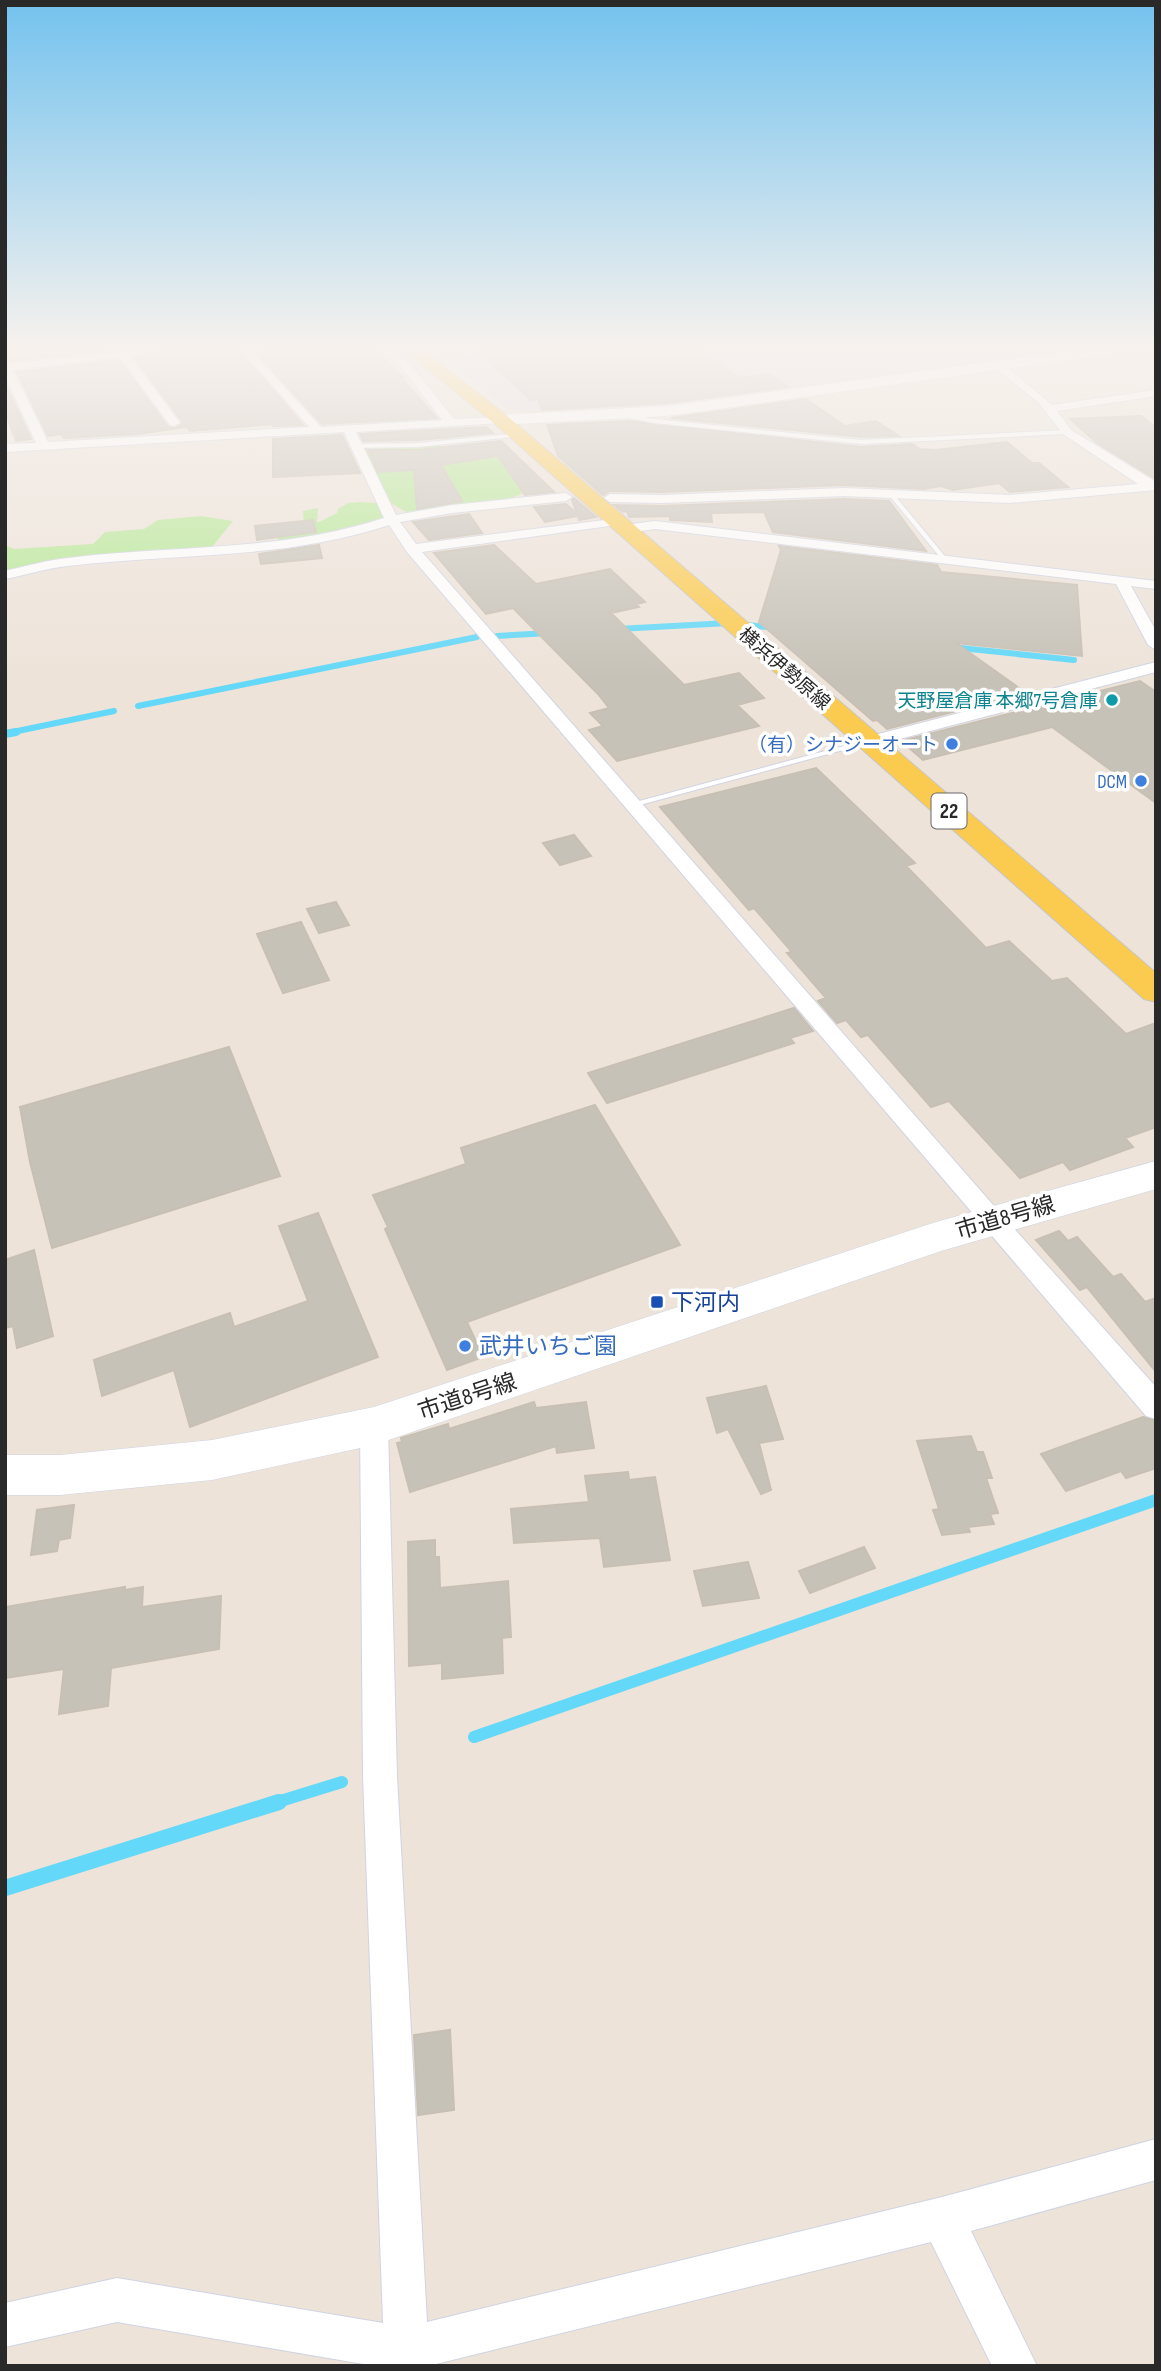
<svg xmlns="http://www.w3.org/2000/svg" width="1161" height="2371" viewBox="0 0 1161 2371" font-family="'Sofia Sans Condensed','Noto Sans JP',sans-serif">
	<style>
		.industrial { fill: #dddbe4 }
		.green { fill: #b3e891 }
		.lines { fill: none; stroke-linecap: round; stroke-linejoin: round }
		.stream-far3 { stroke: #63d8f8; stroke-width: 6 }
		.stream-far2 { stroke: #63d8f8; stroke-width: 8 }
		.stream-far1 { stroke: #63d8f8; stroke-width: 12 }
		.stream { stroke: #63d8f8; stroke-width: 16 }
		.building { fill: #c7c2b8; stroke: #c8bfb3; stroke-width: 2 }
		.lane-casing { stroke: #cfd4e3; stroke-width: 2 }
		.street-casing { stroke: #cfd4e3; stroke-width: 2 }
		.secondary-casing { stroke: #cfd4e3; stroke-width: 1 }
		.primary-casing { stroke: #c7c7c7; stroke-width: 2 }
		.lane { fill: #fff; fill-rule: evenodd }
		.street { fill: #fff; fill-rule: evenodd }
		.secondary { fill: #fff; fill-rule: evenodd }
		.primary { fill: #fbcb50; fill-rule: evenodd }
		.culture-dot { fill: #0f9aa8; stroke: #fff; stroke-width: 2.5 }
		.shop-dot { fill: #3f7fe0; stroke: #fff; stroke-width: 2.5 }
		.transit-dot { fill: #1a4fb4; stroke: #fff; stroke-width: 2.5 }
		.labels { text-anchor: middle; stroke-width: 7; stroke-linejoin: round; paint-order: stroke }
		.far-street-label { font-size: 19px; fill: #292929; stroke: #fff }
		.far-culture-label { font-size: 19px; fill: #0d838f; stroke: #fff; text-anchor: end }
		.far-shop-label { font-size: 19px; fill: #366cbe; stroke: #fff; text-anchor: end }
		.shield { fill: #fff; stroke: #696969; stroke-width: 2 }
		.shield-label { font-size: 21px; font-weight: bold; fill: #292929 }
		.street-label { font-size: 23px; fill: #292929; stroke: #fff }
		.transit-label { font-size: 23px; fill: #164399; stroke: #fff; text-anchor: start }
		.shop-label { font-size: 23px; fill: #366cbe; stroke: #fff; text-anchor: start }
	</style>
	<rect width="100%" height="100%" fill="#ede3d9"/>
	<path class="industrial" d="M512 349H1080L656 406 523 411 505 408 446 359 514 351Z"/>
	<path class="green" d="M437 445 456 449 471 461 513 455 537 476 520 478 522 494 511 498 406 512 391 503 360 455 365 449Z
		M360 502 376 503 390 509 391 517 360 529 279 541 275 535 304 526 303 511 318 508 317 523 337 513 338 509 348 503Z
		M201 516 233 521 212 547 196 551 65 560 5 570V545L14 549 93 544 105 532 144 529 158 520Z"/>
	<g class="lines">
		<path class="stream-far3" d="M617 629 729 623 776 628
			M497 636 549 633
			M951 647 1074 660
			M138 706 477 637
			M8 733 114 711"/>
		<path class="stream-far2" d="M5 734 16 732"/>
		<path class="stream-far1" d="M474 1737 1156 1500
			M274 1803 342 1782"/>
		<path class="stream" d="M5 1888 279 1802"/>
	</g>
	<path class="building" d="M5 349H118L11 361 5 359Z
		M165 349H238L303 425 273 426V424L190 431 187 427 138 434 64 438 61 434 48 436 17 372 119 360 168 427 175 428 181 425 182 421 135 358 163 352Z
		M273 349H371L403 377H400L437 418 322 424 255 351Z
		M475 349H698L740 378 769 374 788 387 667 403 542 410 538 399 531 400Z
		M5 383 31 439 16 441 5 411Z
		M806 399 845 426 876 421 899 436 861 437 671 418Z
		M1141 416 1156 428V479L1097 443 1070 419Z
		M628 421 861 447 912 444 920 449 935 450 1007 442 1032 463H1039L1068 487 1010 492 999 483 953 490 941 486 924 489 844 485 662 492 610 491 603 495 558 456 547 425Z
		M486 427 493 433 418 440 363 441 360 434Z
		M342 435 360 473 273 477V439Z
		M501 441 554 492 525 495 498 456 441 465 462 501 417 509 414 470 378 472 368 450H418Z
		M574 498 596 517 579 520 578 516 545 522 534 507 566 504 577 514 572 500Z
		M844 499 889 501 926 551 773 532 764 512 711 513 712 522 670 520V516L629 517 627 511 623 512 614 505 662 506Z
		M469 514 482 533 429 540 413 522Z
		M313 520 316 532 257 540 255 526Z
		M319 545 322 558 261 564 259 554Z
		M494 545 536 584 610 569 645 602 636 604 639 607 611 613 684 685 739 673 764 698 737 705 759 726 617 761 589 730 603 726 590 713 609 708 598 694 513 608 486 614 434 553Z
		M779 546 937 565 941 572 1077 585 1082 656 956 643 1026 693 887 729 877 720 873 721 759 622 781 550Z
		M1140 681 1156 692V803L1052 727 923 760 901 741Z
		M816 768 915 863 906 866 986 948 1009 941 1052 981 1067 978 1126 1034 1156 1023V1127L1125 1138 1133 1147 1070 1170 1063 1162 1020 1178 949 1101 931 1107 868 1035 861 1037 846 1020 837 1023 818 1001 826 998 787 953 792 952 754 908 749 910 660 807Z
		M574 835 591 856 560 865 543 843Z
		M336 902 349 925 319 933 307 909Z
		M301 922 329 980 283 993 257 934Z
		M794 1008 813 1031 790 1038 794 1043 607 1103 588 1073Z
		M229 1047 280 1176 52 1248 30 1162 20 1107Z
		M595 1105 680 1245 467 1322 483 1357 447 1370 385 1229 388 1227 373 1195 466 1164 461 1148Z
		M318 1213 378 1357 190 1427 174 1370 102 1396 94 1360 230 1313 234 1327 308 1301 279 1226Z
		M1059 1231 1068 1241 1077 1237 1113 1277 1121 1274 1145 1302 1156 1298V1372L1087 1287 1080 1290 1036 1240Z
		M34 1250 53 1336 17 1348 13 1326 5 1328V1260Z
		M766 1386 783 1439 759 1443 771 1490 761 1494 728 1429 717 1433 707 1398Z
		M534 1402 536 1408 586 1402 594 1448 557 1453 556 1446 410 1492 397 1443 402 1442 401 1438 448 1424 449 1429Z
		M1143 1417 1156 1421V1468L1126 1478 1121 1471 1066 1491 1041 1454Z
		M971 1436 977 1452H983L992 1478H986L998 1513 990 1514 994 1524 968 1527 970 1532 942 1535 933 1510 939 1509 917 1441Z
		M628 1472 629 1480 655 1477 670 1560 604 1567 600 1538 514 1543 511 1509 589 1502 585 1476Z
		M74 1505 70 1538 59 1540 57 1551 31 1555 37 1510Z
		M435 1540V1557H439L440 1588 508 1581 511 1637 502 1638 503 1673 442 1679V1663L409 1666 408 1542Z
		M864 1547 875 1568 810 1593 799 1571Z
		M748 1562 759 1598 703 1606 694 1571Z
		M125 1587V1590L143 1587 142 1607 221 1596 219 1649 111 1668 108 1706 59 1714 64 1669 5 1678V1607Z
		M450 2030 454 2110 418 2115 414 2035Z"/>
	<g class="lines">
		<g class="lane-casing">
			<path id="lane" d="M620 413 654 419 861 440 1067 430 1070 432 1067 434 861 444 654 423 618 416Z
				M519 433 521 436 418 447 356 448 353 446 356 444 418 443Z
				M888 492H892L948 560V562H944L888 494Z
				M866 740 873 742 636 806 633 807 628 804Z"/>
		</g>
		<g class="street-casing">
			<path id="street" d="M162 349 130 356 180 423 174 426 170 425 120 357 13 370 48 442 309 427 240 349H250L321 427 442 420 402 368 382 349H393L410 364 454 419 501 417 507 420 501 423 356 432 396 515 452 505 566 493 572 497 566 501 452 513 400 522 416 544 621 518V524L616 525 422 552 1001 1214 1156 1387V1419L1146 1416 407 552 389 525C283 560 177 553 68 566 47 568 26 575 5 579V571C26 566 47 560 68 558 176 545 280 552 384 518L344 432 5 452V444L36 443 5 376V361L10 364 136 349Z
				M994 363H1002L1052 405 1156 390V396L1057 411 1071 430 1156 482V490L1009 503 844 496 662 503 610 502 604 498 610 494 662 495 844 488 1009 495 1138 484 1063 434 1039 403 994 367Z
				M655 521 1156 581V589L1131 586 1156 631V650L1148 645 1116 584 655 529 625 533 618 529 625 525Z
				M1156 662V672L869 747 860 742 863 738Z
				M374 1413 384 1417 388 1426 397 1776 427 2322 942 2197 1156 2139V2180L971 2231 1037 2366H992L931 2242 428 2366H375L117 2322 5 2347V2303L117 2278 383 2323 363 1776 360 1426 364 1417Z"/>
		</g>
		<g class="secondary-casing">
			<path id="secondary" d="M1083 349H1121L1113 354 667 416 501 425 492 420 501 415 667 406Z
				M1156 1161V1189L941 1251 374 1445 212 1480 60 1495H5V1455H60L212 1440 374 1407 936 1222Z"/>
		</g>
		<g class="primary-casing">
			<path id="primary" d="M403 349H421L507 416 1156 973V1002L1144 999 495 424Z"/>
		</g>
		<use href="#lane" class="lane"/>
		<use href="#street" class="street"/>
		<use href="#secondary" class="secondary"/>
		<use href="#primary" class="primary"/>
	</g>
	<linearGradient id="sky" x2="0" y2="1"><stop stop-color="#73c2ee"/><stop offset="0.51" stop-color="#f7f2ee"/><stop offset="1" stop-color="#f7f2ee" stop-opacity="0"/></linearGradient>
	<rect width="1161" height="680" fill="url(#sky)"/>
	<circle class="culture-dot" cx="1112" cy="700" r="7"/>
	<g class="shop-dot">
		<circle cx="952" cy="744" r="7"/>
		<circle cx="1141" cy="781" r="7"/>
		<circle cx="465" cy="1346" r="7"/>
	</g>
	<rect class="transit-dot" x="650" y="1295" width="14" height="14" rx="3.5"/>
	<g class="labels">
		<g class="far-street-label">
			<text transform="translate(785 668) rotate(41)" y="7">横浜伊勢原線</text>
		</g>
		<g class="far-culture-label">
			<text x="1098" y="707">天野屋倉庫 本郷7号倉庫</text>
		</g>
		<g class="far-shop-label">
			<text x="938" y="751">（有）シナジーオート</text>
			<text x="1127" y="788">DCM</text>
		</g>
		<rect class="shield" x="931.5" y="793.5" width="35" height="35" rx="5"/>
		<g class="shield-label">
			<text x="949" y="818">22</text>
		</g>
		<g class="street-label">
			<text transform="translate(1005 1217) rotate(-16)" y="8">市道8号線</text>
			<text transform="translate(467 1396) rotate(-18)" y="8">市道8号線</text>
		</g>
		<g class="transit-label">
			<text x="671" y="1310">下河内</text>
		</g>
		<g class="shop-label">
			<text x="479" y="1354">武井いちご園</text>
		</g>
	</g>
	<rect width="1161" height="2371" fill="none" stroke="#292929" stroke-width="14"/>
</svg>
